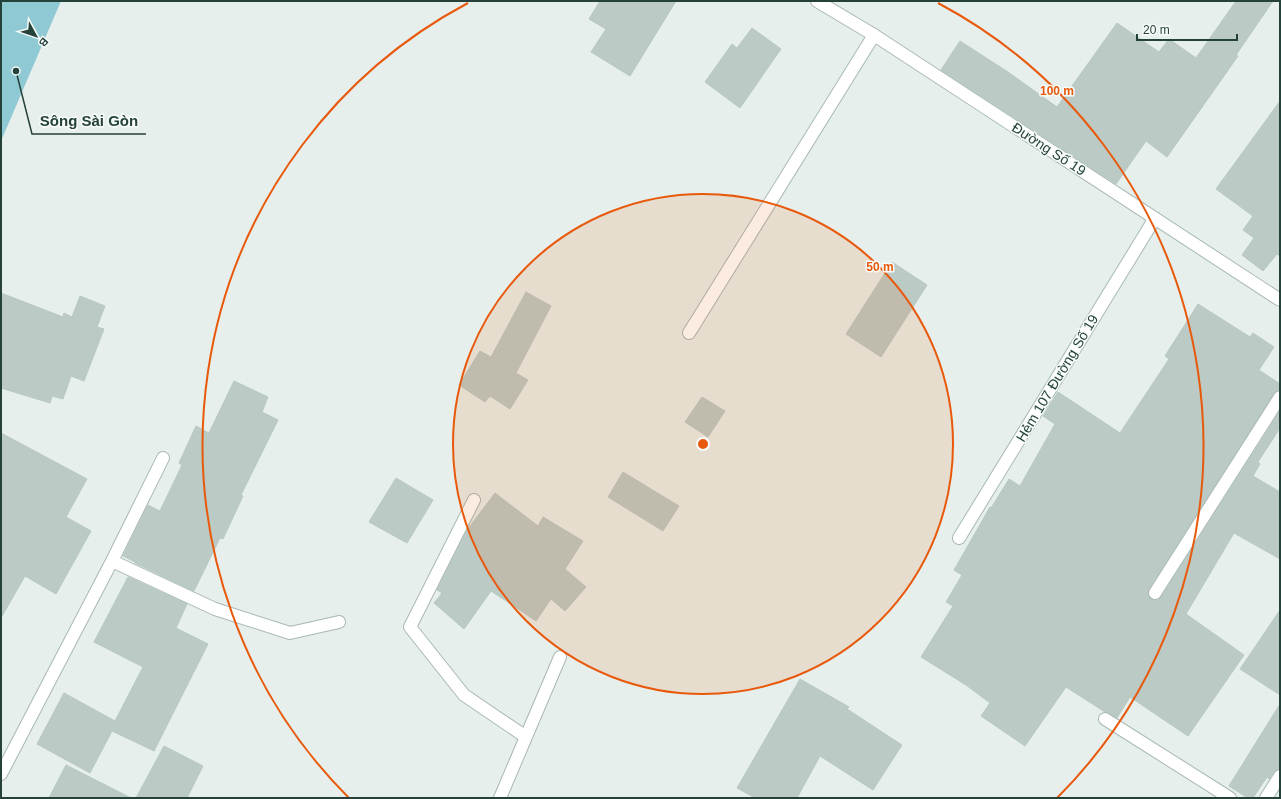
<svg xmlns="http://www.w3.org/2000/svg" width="1281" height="799" viewBox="0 0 1281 799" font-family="Helvetica,sans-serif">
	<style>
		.water { fill: #8ec9d4 }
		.building { fill: #bbcac4; stroke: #b8c9c2 }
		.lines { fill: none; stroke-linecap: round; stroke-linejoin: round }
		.lane-casing { stroke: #a8b8b2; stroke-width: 14 }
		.street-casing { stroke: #a8b8b2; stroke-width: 14 }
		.lane { stroke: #fff; stroke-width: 12 }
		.street { stroke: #fff; stroke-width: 12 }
		.ring { fill: none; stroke: #e8590c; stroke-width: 2 }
		.labels { text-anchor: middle; stroke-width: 3; stroke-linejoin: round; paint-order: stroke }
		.street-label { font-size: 14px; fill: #24423a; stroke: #f7fbf9 }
		.centre { fill: #e8590c; stroke: #f7fbf9; stroke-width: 2 }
		.ring-label { font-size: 12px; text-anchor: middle; font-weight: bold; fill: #e8590c; stroke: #f7fbf9; stroke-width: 3; stroke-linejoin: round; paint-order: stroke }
		.leader { fill: none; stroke: #24423a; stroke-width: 1.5 }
		.callout-dot { fill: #24423a; stroke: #f7fbf9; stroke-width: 1.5 }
		.callout-label { font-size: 15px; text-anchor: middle; font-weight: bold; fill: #24423a; stroke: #f7fbf9; stroke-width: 3; stroke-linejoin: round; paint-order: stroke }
	</style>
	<rect width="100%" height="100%" fill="#e6efeb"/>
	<path class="water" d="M1 1H61L1 141Z"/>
	<path class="building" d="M600 1H676L630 76 591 52 606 29 589 19Z
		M1236 1H1273L1236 55 1238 56 1167 157 1146 141 1116 184 941 70 960 41 1008 72 1057 107 1117 23 1159 52 1169 39 1196 58Z
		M752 28 781 49 740 108 705 82 732 44 737 48Z
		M1280 101V256L1277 254 1263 271 1242 255 1254 238 1243 230 1253 216 1216 189Z
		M892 262 927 285 881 357 846 334Z
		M526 292 551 306 516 373 528 380 510 409 490 396 485 402 459 385 480 351 491 357Z
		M1 293 63 317 64 313 72 317 80 296 105 306 97 327 104 329 84 381 71 376 63 399 52 396 50 403 1 388Z
		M1198 304 1250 337 1253 333 1274 347 1259 370 1280 384V390L1276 391 1274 393 1149 589 1148 593 1149 597 1154 600H1158L1161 597 1280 411V428L1258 462 1260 464 1253 476 1280 492V559L1234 533 1186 614 1244 655 1188 736 1130 697 1117 718 1109 713 1105 712 1066 687 1025 746 981 716 990 703 966 685 921 657 953 606 946 602 962 575 954 570 990 507 991 508 1009 479 1020 486 1055 424 1043 416 1058 392 1120 433 1169 359 1165 356Z
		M234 381 268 397 262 412 278 420 241 495 243 496 223 539 220 538 194 591 135 563V562L123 556 148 505 160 511 182 465 179 463 196 426 209 433Z
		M702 397 725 411 708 437 685 422Z
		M1 433 87 479 66 517 91 531 56 594 25 576 1 618Z
		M623 472 679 506 663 531 608 497Z
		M396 478 433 500 407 543 369 522Z
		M495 493 538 526 543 517 583 541 565 569 586 587 565 611 551 599 536 621 491 591 464 629 434 603 442 593 437 590 467 530Z
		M128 577 187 604 176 628 208 644 154 751 112 731 90 773 37 744 64 693 115 721 143 667 94 642Z
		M1280 610V695L1240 669Z
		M800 679 849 707 847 709 902 745 873 790 820 756 797 798H755L737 788Z
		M1280 704V769L1274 772 1269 779 1267 777 1253 798H1248L1229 786Z
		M164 746 203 766 187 798H136Z
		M66 765 131 798H49Z"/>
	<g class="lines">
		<g class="lane-casing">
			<path id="lane" d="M689 333 874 35
				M1155 593 1280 397"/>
		</g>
		<g class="street-casing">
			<path id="street" d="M817 1 874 35 1280 300
				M474 500 410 627 464 695 526 737
				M959 538 1155 218
				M112 561 215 609 290 633 339 622
				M1105 719 1230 798
				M1 774 112 561 163 458
				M500 798 560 657
				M1266 798 1280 776"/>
		</g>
		<use href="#lane" class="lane"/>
		<use href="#street" class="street"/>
	</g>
	<circle cx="703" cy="444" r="250" fill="#e8590c" fill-opacity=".12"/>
	<g class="ring">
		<circle cx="703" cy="444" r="250"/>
		<path d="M349 798A500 500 0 0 1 468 3M938 3A500 500 0 0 1 1057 798"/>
	</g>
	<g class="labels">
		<g class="street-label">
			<text transform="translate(1049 149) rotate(33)" y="5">Đường Số 19</text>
			<text transform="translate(1057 378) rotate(-59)" y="5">Hẻm 107 Đường Số 19</text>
		</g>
	</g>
	<circle cx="703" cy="444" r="6" class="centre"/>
	<g class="ring-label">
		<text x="1057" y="95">100 m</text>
		<text x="880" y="271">50 m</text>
	</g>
	<path class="leader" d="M16 71L32 134H146"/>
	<circle class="callout-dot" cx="16" cy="71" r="4"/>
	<g class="callout-label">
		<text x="89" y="126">Sông Sài Gòn</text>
	</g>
	<rect width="1281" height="799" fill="none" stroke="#24423a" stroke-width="4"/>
	<g transform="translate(36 36) rotate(130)" stroke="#f7fbf9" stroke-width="3" paint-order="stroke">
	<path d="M0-3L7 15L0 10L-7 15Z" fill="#24423a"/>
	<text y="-6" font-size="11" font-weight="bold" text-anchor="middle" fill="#24423a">B</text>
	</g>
	<path d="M1137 34v6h100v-6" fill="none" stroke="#24423a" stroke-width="2"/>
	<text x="1143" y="34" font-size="12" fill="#24423a" stroke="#f7fbf9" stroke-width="3" paint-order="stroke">20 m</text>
</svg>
